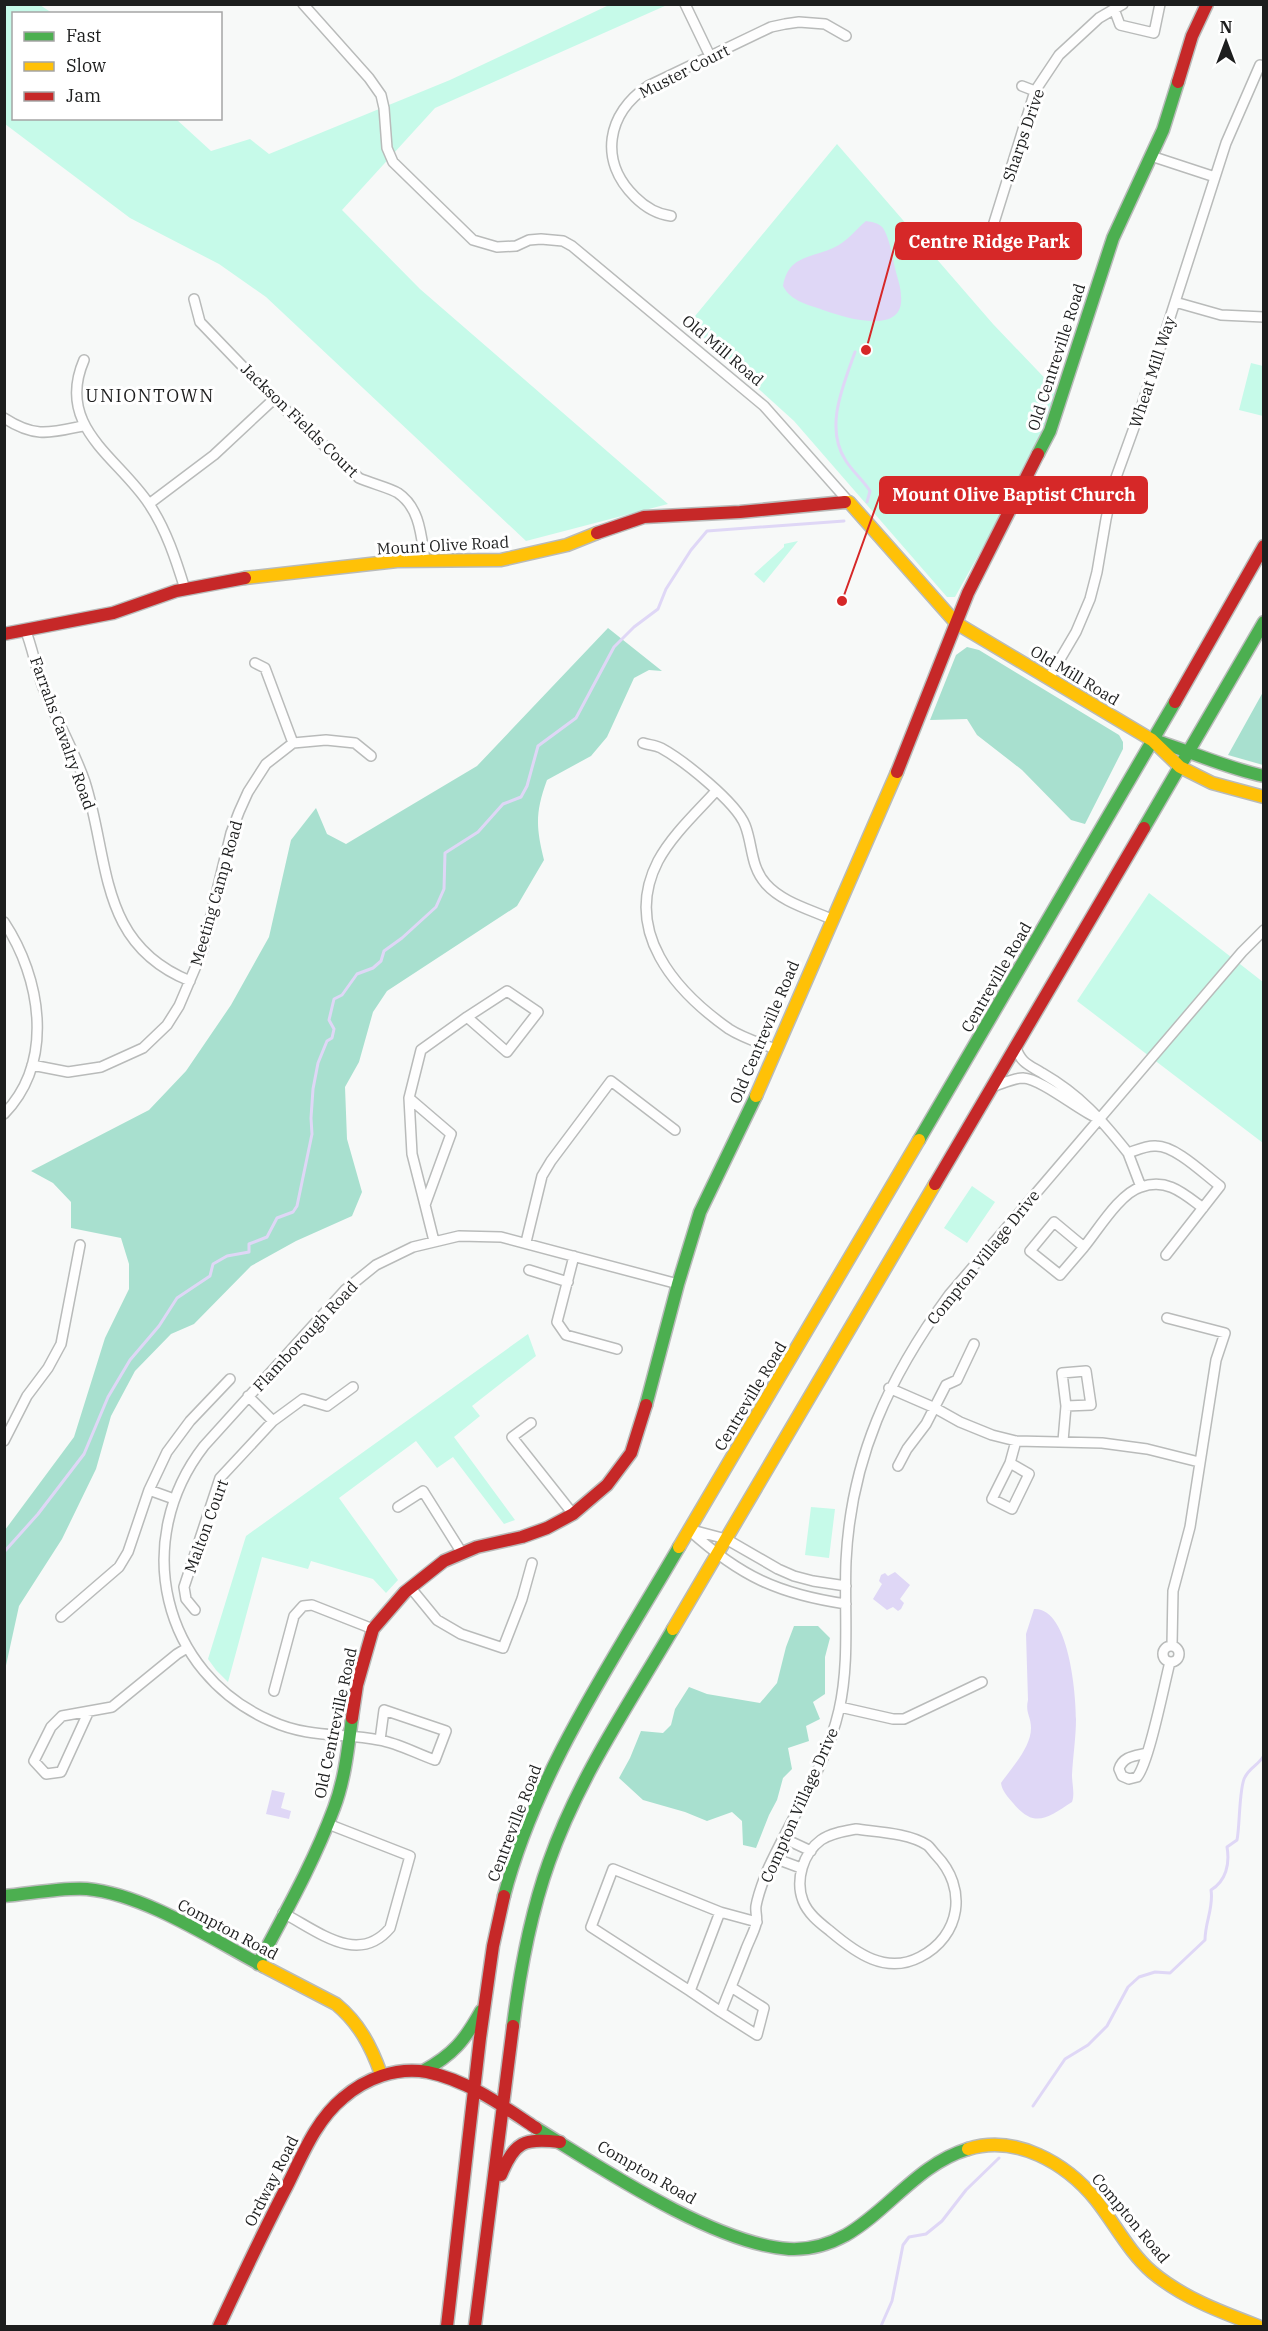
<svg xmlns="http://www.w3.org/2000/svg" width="1268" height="2331" viewBox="0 0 1268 2331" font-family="'IBM Plex Serif',serif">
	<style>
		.green { fill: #c6fae9 }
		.forest { fill: #a8e0cf }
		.water { fill: #dfd7f6 }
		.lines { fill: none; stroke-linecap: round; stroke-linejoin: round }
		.stream { stroke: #dfd7f6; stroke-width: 3 }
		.street-casing { stroke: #b9bbba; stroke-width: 12 }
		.fast-casing { stroke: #b9bbba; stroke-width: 15 }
		.slow-casing { stroke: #b9bbba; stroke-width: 15 }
		.jam-casing { stroke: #b9bbba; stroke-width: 15 }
		.street { stroke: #fefefe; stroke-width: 9 }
		.fast { stroke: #4caf50; stroke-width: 12 }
		.slow { stroke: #ffc107; stroke-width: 12 }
		.jam { stroke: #c62828; stroke-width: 12 }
		.labels { text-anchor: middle; stroke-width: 6; stroke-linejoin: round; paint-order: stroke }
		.street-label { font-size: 16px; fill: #1d1e1e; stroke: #fff }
		.neighbourhood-label { font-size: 18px; letter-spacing: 1.5px; fill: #1d1e1e; stroke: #fff }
		.leader { fill: none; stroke: #d62828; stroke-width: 2 }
		.callout-dot { fill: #d62828; stroke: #fff; stroke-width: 2 }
		.callout { fill: #d62828; stroke: #d62828; stroke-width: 2 }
		.callout-label { font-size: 18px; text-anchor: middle; font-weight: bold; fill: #fff }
	</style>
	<rect width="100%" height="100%" fill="#f7f9f8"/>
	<path class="green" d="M4 5H40L52 13 14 14V118L176 119 211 151 250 139 269 154 450 80 609 5H667L435 108 342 210 420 289 668 504 526 541 266 297 219 264 130 218 5 124Z
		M837 144 993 324 1058 392C1030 465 993 529 955 597H947L794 421 741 373 686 327Z
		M1251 363 1263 366V416L1239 410Z
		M798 541 764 583 754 574 784 547V544Z
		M1149 893 1263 982V1143L1077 1001Z
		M972 1186 995 1202 967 1243 944 1228Z
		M528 1334 536 1356 472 1406 480 1416 454 1437 515 1520 504 1524 453 1457 437 1468 416 1441 339 1498 398 1580 386 1593 373 1579 311 1561 308 1569 262 1557 228 1682 216 1670 208 1659 246 1536Z
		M811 1507 835 1509 829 1558 805 1555Z"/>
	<path class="forest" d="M608 628 662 671 649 670 634 678 607 737 591 756 547 780C535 813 536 827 544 860L517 906 387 991 373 1012 359 1062 345 1087 347 1139 362 1192 352 1216 296 1241 251 1266 194 1324 171 1334 135 1371 111 1416 96 1469 62 1539 19 1606 5 1670V1530L74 1437 105 1338 129 1289V1264L121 1238 71 1228V1202L53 1183 31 1171 149 1110 186 1071 231 1005 269 937 291 840 316 808 327 834 346 844 477 766Z
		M967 647 979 650 1119 735 1123 742V749L1085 824 1071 820 1022 770 977 735 967 719 930 720 956 655Z
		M1263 692V765L1228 755Z
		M794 1626H818L830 1638 825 1657V1694L813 1702 820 1719 806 1726 809 1741 788 1748 792 1769 783 1778 777 1800 769 1815 756 1848 743 1845 742 1821 732 1812 707 1821 685 1812 643 1800 619 1778 630 1758 641 1731 663 1733 671 1725 675 1709 689 1687 707 1694 760 1703 777 1683 786 1647Z"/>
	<path class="water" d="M866 221C872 222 879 223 883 228 890 239 892 256 895 268 897 277 901 287 901 296 905 336 846 318 826 311 810 305 791 302 783 286 788 256 810 258 833 248 847 242 855 230 866 221Z
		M895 1572 910 1585 900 1599 904 1603 901 1609 898 1611 893 1607 887 1610 873 1599 882 1584 879 1581 881 1575 885 1573 888 1576Z
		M1034 1609C1069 1607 1076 1694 1076 1719 1076 1737 1073 1756 1072 1775 1072 1784 1075 1794 1072 1802 1047 1818 1035 1829 1013 1803 1008 1797 1002 1791 1001 1783 1011 1768 1031 1748 1031 1728 1031 1716 1025 1713 1028 1700L1026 1634Z
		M272 1790 285 1793 281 1808 291 1811 289 1819 266 1814Z"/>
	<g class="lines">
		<path class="stream" d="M855 352C843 386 824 428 846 461 853 472 863 480 870 491L867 502
			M4 1552 38 1514 84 1454 108 1397 130 1360 159 1326 177 1298 210 1276 213 1264 227 1256 249 1252V1244L267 1237 277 1218 293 1212 297 1206 312 1134 311 1118 313 1089 318 1063 327 1041 332 1038 334 1029 329 1020 334 999 342 995 357 974 373 968 381 961 384 951 402 938 436 907 444 889 445 853 478 832 503 804 521 797 527 786 538 746 576 718 614 647 634 627 658 609 666 589 691 550 707 531 844 521
			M1033 2106 1065 2059 1088 2045 1107 2026 1128 1987 1139 1977 1155 1972 1170 1973 1205 1940C1205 1922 1214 1907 1211 1890 1226 1881 1230 1864 1227 1847L1237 1840C1240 1826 1239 1786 1245 1777 1250 1767 1260 1764 1264 1755
			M881 2326 892 2301 903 2245 909 2237 926 2234 942 2221 966 2190 999 2158"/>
		<g class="street-casing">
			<path id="street" d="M303 4 369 78 381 95 384 108 387 148 393 162 473 240 497 247 516 246 529 240 541 239 563 241 572 246 764 406 849 502
				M685 4 710 56
				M1114 9 1120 25 1154 33 1160 4
				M1022 86 1035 91
				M1151 156 1215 177
				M671 216C656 214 645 207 635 197 598 161 607 113 648 86L771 27 785 24 799 22 825 24 846 36
				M992 229 1035 91 1059 55 1099 18 1123 4
				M194 299 200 322 274 399 359 478C370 483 390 488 398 493 420 508 421 535 425 560
				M1175 302 1221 315 1264 317
				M84 360C55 427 118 457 149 504 166 529 176 560 185 589
				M4 418C35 438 49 433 83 426
				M149 504 214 455 274 399
				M25 629C33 649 36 670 44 690 57 721 74 750 85 782 110 861 98 944 190 981
				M255 663 265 668 293 743
				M1049 678 1076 632 1090 599 1097 572 1106 519 1114 483 1140 411 1226 143 1260 65
				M643 743C649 745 655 745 661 748 683 760 736 802 745 825 753 845 750 866 766 884 782 902 809 909 831 919
				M716 791C696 813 672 835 658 861 622 931 675 991 729 1029 743 1038 760 1043 775 1049
				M4 922C41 978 55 1061 4 1114
				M507 991 538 1012 507 1052 467 1017Z
				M1016 1048C1021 1063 1029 1065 1042 1073 1080 1095 1101 1119 1128 1153 1137 1150 1147 1145 1156 1146 1176 1146 1204 1174 1220 1186L1166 1255
				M32 1065 68 1072 101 1067 143 1048 167 1025 179 1006 202 952 231 833 239 812 248 792 266 764 293 743 326 740 355 743 371 756
				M995 1086C1004 1083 1014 1078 1023 1078 1041 1079 1076 1108 1095 1117
				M409 1098 451 1134 425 1205 434 1241
				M1141 1187C1167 1178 1183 1193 1203 1208
				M425 1205 412 1154 409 1098 421 1050 467 1017
				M1054 1222 1084 1247 1060 1275 1030 1251Z
				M526 1242 542 1176 551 1161 611 1081 675 1130
				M1084 1247C1098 1230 1120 1193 1141 1187L1128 1153
				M574 1256 557 1322 566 1335 617 1349
				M529 1270 568 1282
				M1167 1318 1225 1333 1216 1360 1190 1527 1173 1591 1172 1645
				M889 1388 935 1408 960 1422 992 1435 1016 1441 1102 1443 1147 1449 1199 1462
				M248 1396 273 1421 303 1399 327 1406 353 1387
				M531 1423 512 1437 573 1514
				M4 1441 27 1396 48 1368 61 1344 80 1245
				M1063 1441 1066 1406 1062 1373 1086 1371 1091 1405 1066 1406
				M1010 1463 992 1499 1012 1509 1029 1474 1010 1463 1016 1441
				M898 1466 907 1449 926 1424 946 1385 957 1380 974 1344
				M174 1499 149 1490 167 1452 190 1421 230 1379
				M398 1507 423 1491 462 1553
				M689 1530C740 1576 778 1594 846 1604
				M692 1530 726 1539 778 1569 794 1576 813 1581 846 1586
				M410 1587 437 1620 461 1634 503 1648 522 1599 532 1563
				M195 1610 186 1599 184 1587 220 1478 273 1421
				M61 1617 119 1567 128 1552 149 1490
				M1163 1654a8 8 0 1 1 16 0a8 8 0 1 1-16 0Z
				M274 1691 294 1616 303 1606 312 1605 373 1629
				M840 1707 893 1719H904L982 1682
				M88 1713 61 1772 46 1774 34 1761 51 1727 62 1716 112 1707 177 1654 187 1648
				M380 1740 384 1710 446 1731 435 1760C417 1754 398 1743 379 1740 342 1733 308 1738 271 1721 161 1673 131 1540 204 1446L345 1290 376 1265 413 1247 459 1236 501 1237 678 1284
				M1147 1753C1135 1756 1123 1756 1119 1769L1122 1776 1129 1779 1137 1777C1149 1763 1164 1685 1170 1662
				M856 1829C877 1832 909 1833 927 1845 930 1847 933 1852 936 1855 968 1888 961 1936 920 1957 886 1975 856 1953 830 1931 820 1923 808 1914 803 1901 795 1880 803 1853 821 1840 831 1833 845 1831 856 1829Z
				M783 1838 811 1851
				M774 1858 801 1868
				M283 1913C318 1931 358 1966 390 1928L410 1856 328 1824
				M731 1987 764 2008 757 2035 721 2012C729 1991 738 1970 746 1949 749 1941 754 1932 756 1924 758 1918 755 1912 756 1906 758 1894 763 1882 767 1871 791 1818 826 1767 839 1710 850 1662 844 1610 846 1561 851 1458 889 1377 949 1295L1242 952 1264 930
				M690 1991 591 1927 613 1869 720 1912
				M721 2012 690 1991 720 1912 757 1922"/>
		</g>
		<g class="fast-casing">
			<path id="fast" d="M1038 454 1050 431 1113 238 1163 130 1178 82
				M1153 740C1190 751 1226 768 1264 776
				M1144 828 1264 622
				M919 1140 1175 702
				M646 1405 678 1284 700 1212 756 1096
				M4 1896C28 1894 64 1887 87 1889 144 1894 212 1939 263 1966
				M504 1896C537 1770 614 1659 679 1547
				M258 1964C285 1913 314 1862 334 1808 345 1779 348 1748 352 1718
				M513 2026C520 1970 530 1915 549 1862 578 1779 629 1704 673 1629
				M423 2071C453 2055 465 2040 481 2011
				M536 2128C601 2168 714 2244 789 2249 809 2250 828 2245 846 2235 889 2210 918 2164 968 2149"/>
		</g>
		<g class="slow-casing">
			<path id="slow" d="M845 502H849L956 623 1152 740 1180 767 1212 783 1264 797
				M245 578 397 561 501 560 567 545 597 533
				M756 1096 897 772
				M679 1547 919 1140
				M673 1629 935 1184
				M263 1966 336 2004C359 2023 371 2046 381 2074
				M968 2149C1016 2134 1066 2163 1096 2200 1115 2224 1129 2252 1152 2272 1183 2298 1221 2312 1258 2326"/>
		</g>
		<g class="jam-casing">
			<path id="jam" d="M1178 82 1192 36 1207 4
				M597 533 644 517 740 512 845 502
				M4 634 113 613 176 591 245 578
				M1175 702 1264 546
				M897 772 968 593 1038 454
				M935 1184 1144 828
				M352 1718 357 1685 373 1629 405 1592 444 1561 477 1547 522 1537 547 1528 573 1514 607 1485 631 1453 646 1405
				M501 2175C515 2141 524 2138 560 2142
				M219 2326C241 2279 263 2232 287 2186 302 2156 316 2120 343 2098 366 2078 396 2067 427 2072 467 2080 503 2106 536 2128
				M447 2326 480 2038 493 1946 504 1896
				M475 2326 513 2026"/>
		</g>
		<use href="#street" class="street"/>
		<use href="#fast" class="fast"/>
		<use href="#slow" class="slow"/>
		<use href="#jam" class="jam"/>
	</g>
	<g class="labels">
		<g class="street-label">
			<text transform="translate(684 71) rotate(-27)" y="6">Muster Court</text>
			<text transform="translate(1023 135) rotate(-71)" y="6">Sharps Drive</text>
			<text transform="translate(723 350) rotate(40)" y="6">Old Mill Road</text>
			<text transform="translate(1056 357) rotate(-72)" y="6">Old Centreville Road</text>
			<text transform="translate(1152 372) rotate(-72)" y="6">Wheat Mill Way</text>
			<text transform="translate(300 420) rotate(44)" y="6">Jackson Fields Court</text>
			<text transform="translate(443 545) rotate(-3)" y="6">Mount Olive Road</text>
			<text transform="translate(1075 675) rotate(31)" y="6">Old Mill Road</text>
			<text transform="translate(63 733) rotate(70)" y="6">Farrahs Cavalry Road</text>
			<text transform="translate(216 893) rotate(-74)" y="6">Meeting Camp Road</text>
			<text transform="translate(996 977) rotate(-60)" y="6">Centreville Road</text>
			<text transform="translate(764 1032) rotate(-67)" y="6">Old Centreville Road</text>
			<text transform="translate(983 1257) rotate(-51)" y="6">Compton Village Drive</text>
			<text transform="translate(305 1336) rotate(-47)" y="6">Flamborough Road</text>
			<text transform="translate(750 1396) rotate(-59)" y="6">Centreville Road</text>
			<text transform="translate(206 1526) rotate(-70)" y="6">Malton Court</text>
			<text transform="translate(335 1723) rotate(-78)" y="6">Old Centreville Road</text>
			<text transform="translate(799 1805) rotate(-66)" y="6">Compton Village Drive</text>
			<text transform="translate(514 1823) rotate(-69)" y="6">Centreville Road</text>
			<text transform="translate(228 1929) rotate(28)" y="6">Compton Road</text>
			<text transform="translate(647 2172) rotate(30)" y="6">Compton Road</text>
			<text transform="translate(271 2181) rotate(-63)" y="6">Ordway Road</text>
			<text transform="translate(1131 2218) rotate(50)" y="6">Compton Road</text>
		</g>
		<g class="neighbourhood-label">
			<text x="150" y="402">UNIONTOWN</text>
		</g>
	</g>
	<path class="leader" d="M866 350L896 241M842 601L880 495"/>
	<g class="callout-dot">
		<circle cx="866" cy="350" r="6"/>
		<circle cx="842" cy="601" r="6"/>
	</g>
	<g class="callout">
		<rect x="896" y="223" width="185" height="36" rx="6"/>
		<rect x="880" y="477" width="267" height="36" rx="6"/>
	</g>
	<g class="callout-label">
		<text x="989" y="248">Centre Ridge Park</text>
		<text x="1014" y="501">Mount Olive Baptist Church</text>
	</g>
	<rect width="1268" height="2331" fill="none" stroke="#1d1e1e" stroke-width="12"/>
	<rect x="12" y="12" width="210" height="108" fill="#ffffff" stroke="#a5a5a5" stroke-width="1.5"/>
	<rect x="24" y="32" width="30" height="9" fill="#4caf50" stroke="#a5a5a5" stroke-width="1.5"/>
	<text x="66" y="42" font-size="18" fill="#1d1e1e">Fast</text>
	<rect x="24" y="62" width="30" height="9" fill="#ffc107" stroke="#a5a5a5" stroke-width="1.5"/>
	<text x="66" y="72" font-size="18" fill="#1d1e1e">Slow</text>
	<rect x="24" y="92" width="30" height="9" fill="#c62828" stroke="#a5a5a5" stroke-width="1.5"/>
	<text x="66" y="102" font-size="18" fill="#1d1e1e">Jam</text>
	<g transform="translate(1226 42)" stroke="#ffffff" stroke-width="4.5" paint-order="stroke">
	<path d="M0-4.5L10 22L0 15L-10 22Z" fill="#1d1e1e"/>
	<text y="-9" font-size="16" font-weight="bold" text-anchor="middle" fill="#1d1e1e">N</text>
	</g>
</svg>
